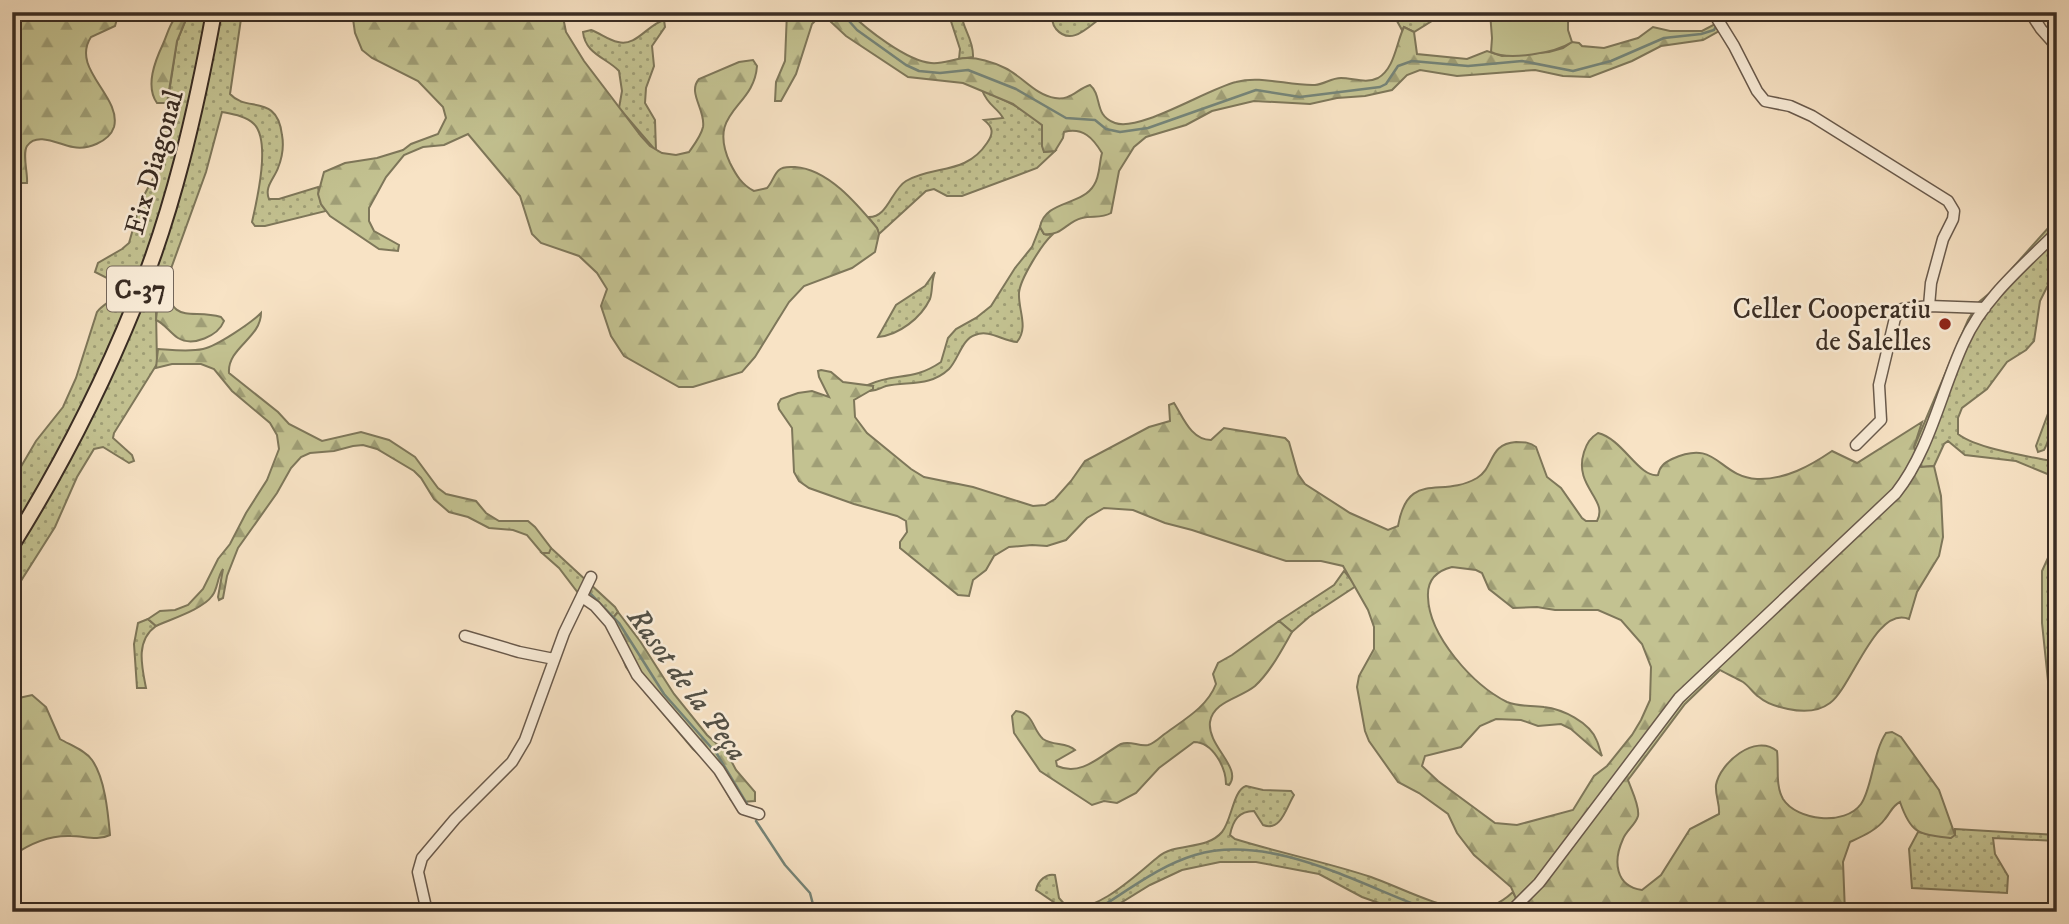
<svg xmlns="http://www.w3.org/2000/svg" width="2069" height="924" viewBox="0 0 2069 924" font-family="'IM FELL DW Pica',serif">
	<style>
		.grass { fill: url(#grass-dots); stroke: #7e775a; stroke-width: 2 }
		.forest { fill: url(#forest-firs); stroke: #7e775a; stroke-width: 2; fill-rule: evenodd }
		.garden { fill: #c3c291; stroke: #7e775a; stroke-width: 2 }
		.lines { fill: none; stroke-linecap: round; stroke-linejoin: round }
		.stream { stroke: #758478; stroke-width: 2.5 }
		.minor-casing { stroke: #695a4c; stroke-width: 13 }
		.highway-casing { stroke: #392c23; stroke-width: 18 }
		.minor { stroke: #faedd9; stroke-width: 10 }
		.highway { stroke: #f8e3c5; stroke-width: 14 }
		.poi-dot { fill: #8f2418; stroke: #faedd9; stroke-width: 2.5 }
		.labels { text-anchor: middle; stroke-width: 5; stroke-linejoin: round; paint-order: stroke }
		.shield { fill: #faedd9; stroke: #73665a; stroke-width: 2 }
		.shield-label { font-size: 26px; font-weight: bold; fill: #392c23 }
		.street-label { font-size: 28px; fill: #392c23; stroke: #faedd9 }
		.poi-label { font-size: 28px; fill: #392c23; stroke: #faedd9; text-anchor: end }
		.water-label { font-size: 30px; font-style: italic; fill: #525046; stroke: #faedd9 }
	</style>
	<defs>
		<pattern id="grass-dots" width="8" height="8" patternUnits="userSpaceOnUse" patternTransform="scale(1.75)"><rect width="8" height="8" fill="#c3c291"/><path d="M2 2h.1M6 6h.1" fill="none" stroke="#9f9e76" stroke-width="1.8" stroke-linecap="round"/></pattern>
		<pattern id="forest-firs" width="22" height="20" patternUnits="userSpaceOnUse" patternTransform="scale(1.75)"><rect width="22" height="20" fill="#c3c291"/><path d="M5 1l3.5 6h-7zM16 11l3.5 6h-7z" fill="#9f9e76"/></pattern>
	</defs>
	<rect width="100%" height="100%" fill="#f8e3c5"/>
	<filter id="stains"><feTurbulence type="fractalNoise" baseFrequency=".00286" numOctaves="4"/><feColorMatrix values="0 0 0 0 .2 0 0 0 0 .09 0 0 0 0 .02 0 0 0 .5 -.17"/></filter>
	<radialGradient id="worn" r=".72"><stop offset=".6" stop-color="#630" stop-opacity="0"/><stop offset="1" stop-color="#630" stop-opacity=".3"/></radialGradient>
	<path class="grass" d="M189 12H242L230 94C247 113 277 93 282 135 284 146 282 158 278 168 274 179 264 187 269 199H279L318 187 321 204 326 211 265 226H255L252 222C257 200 271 141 254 124 246 116 232 114 222 112L206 172 156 310 157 364 114 433 113 438 132 455 134 461 129 463 103 447 94 449 77 477 55 527 12 595V482L36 441 63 407 76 378 97 312C104 302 120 299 121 285L95 272 98 263 122 249 129 243 141 201 157 171 177 41Z
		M948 12H962C960 26 974 38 973 57L959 59 960 49Z
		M1052 12H1112C1096 15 1075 51 1056 29 1052 24 1052 19 1052 12Z
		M1392 12H1477L1432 21 1414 32 1404 27 1402 30Z
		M664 20 665 27 652 46 654 66 646 88 645 103 655 120 656 151 619 108 622 91 619 71C607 58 585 54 583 32L591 30C600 33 608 40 618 42 636 47 647 25 664 20Z
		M982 90C1003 99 1025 109 1042 125L1044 152 1055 151 1037 168 962 196H947L934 189 926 191 879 234 877 228 868 217C888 218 891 190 906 181 934 165 966 175 987 143 994 133 993 127 984 120L1003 118C997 107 988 106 982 90Z
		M2057 218V276L2047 287 2040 301 2034 341 2026 350 2007 362 1987 389 1962 408 1958 418V434C1977 449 2032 457 2057 462V478L2016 461 1965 455 1948 441 1944 444 1934 466 1921 467 1914 447 1968 320 1979 302 1991 292Z
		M1040 227 1044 234 1052 235C1042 244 1020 279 1019 293 1018 310 1029 327 1017 342 1003 341 989 329 975 335 962 339 958 360 949 369 930 387 908 381 886 386 880 388 877 391 870 391L873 386 868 385C895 372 912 382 941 362L948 338 956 329 976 318 991 306 1015 268 1032 247Z
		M935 272C931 281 933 290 930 299 921 318 899 335 878 337L896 305 925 286Z
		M2049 411C2053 423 2050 439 2044 450L2038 452 2036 446Z
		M2057 538V570L2049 575 2048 596 2057 651V768L2042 623V571Z
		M551 548 615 607 618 612 612 619 588 606 559 568 542 553H548Z
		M1344 571 1356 586 1309 617 1292 632 1279 621 1334 585Z
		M148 619 156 626C135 641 142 667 146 688H137L134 644 138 623Z
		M1246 786 1263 790 1291 791 1294 795C1286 808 1281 832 1263 825L1254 811C1239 811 1233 820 1230 835L1235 839C1280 853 1326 862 1371 877 1402 888 1435 907 1469 909 1487 910 1500 904 1513 892L1523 911 1404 912 1362 897 1319 874 1256 862H1220L1182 870 1150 885 1106 912H1060L1055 903 1036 890C1038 881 1046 873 1055 875L1059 898 1067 907C1095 915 1137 874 1158 857 1175 842 1206 851 1222 832 1232 820 1233 790 1246 786Z
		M1955 829 2057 835V841L1993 838 1995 854 2008 876 2007 893 1912 888 1909 849 1918 832 1944 837 1955 835Z"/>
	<path class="forest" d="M12 12H119L115 26 91 37C70 69 122 96 114 127 109 142 87 150 73 147 60 145 37 131 27 146 22 154 28 173 27 183H12Z
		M189 12 177 41 167 103H157C145 86 155 61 163 44 170 29 170 15 189 12Z
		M352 12H562L566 32 584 61 641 136 650 146 662 153 676 155 689 152C694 145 701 136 703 127 706 110 687 93 699 79L739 62 753 60 757 66C754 109 706 110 730 163 736 175 742 185 754 191L767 188C772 183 774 174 779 170 783 166 789 167 795 167 828 169 857 204 877 228L879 234 875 252 852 268 804 286 789 302 755 357 742 372 693 387H679L624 356 611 336 601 306 607 289 597 273 579 256 541 243 532 234 520 196 468 134 444 145 423 147 404 155 386 177 369 208V221L374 231 399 245 398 251 379 249 330 216 321 204 318 194 324 172 345 163 377 158 403 150 411 144 438 134 446 118 443 107 418 81 372 58 362 50 355 33Z
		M787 12H849C866 29 907 61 931 63 941 64 948 61 958 59 973 56 990 61 1005 68 1022 76 1035 95 1055 98 1070 101 1077 89 1090 85 1103 96 1093 115 1115 123 1140 132 1207 89 1236 82 1261 75 1289 86 1315 85 1325 84 1331 78 1341 78 1353 78 1366 84 1378 78 1395 68 1396 43 1404 27L1414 32 1417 54 1467 59 1487 51 1502 56 1549 52 1563 48 1572 42 1579 43 1582 46 1604 48 1638 38 1653 27 1670 31H1702L1715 24 1719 31 1703 40 1661 46 1632 61 1590 77 1563 76 1535 70 1457 76 1420 70 1407 75 1392 90 1365 96 1337 98 1310 104 1254 101 1212 111 1186 125 1146 137 1134 147 1119 171 1111 213C1101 219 1092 215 1082 218 1066 222 1062 236 1044 234L1040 227C1045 200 1082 206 1094 185 1100 176 1099 164 1102 153 1093 138 1083 127 1064 132L1063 138 1055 151 1044 152 1042 146V125L1013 104 963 83 908 77 846 36 830 21 824 18 817 19 812 24 796 74 781 101H775L776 82 785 61Z
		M167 282C170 327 192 308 221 317L224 321C218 336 193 347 178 338 170 333 164 323 156 320L158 301Z
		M261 313C261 338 227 348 229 373L278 412 289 424 322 441 361 432 389 440 415 457 438 488 446 494 476 501 486 513 499 521H528L535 527 551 548 549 553H542L527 535 513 530 489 528 468 517 449 512 434 499 421 478 414 471 377 449 363 445 353 446 334 451 310 453 301 457 291 468 277 493 238 548 227 576 223 598 219 600 218 597 223 569C217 577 218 589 212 596 203 609 171 619 156 626L148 619 160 611 175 610 188 605 203 589 218 559 230 544 246 513 267 480 279 449 277 435 270 423 232 391 214 369 201 364H172L156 368 158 349C173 350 189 352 203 349 217 346 251 323 261 313Z
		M821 370 831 372 843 382 873 386V389L854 400 855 417 867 433 911 469 924 477 973 487 1033 506 1045 505 1055 499 1071 481 1085 461 1149 427 1170 421 1169 405 1174 403C1183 417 1191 440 1211 440L1224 428 1285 438 1289 442 1298 474 1305 484 1350 513 1388 530 1398 526C1408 469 1441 499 1477 478 1495 467 1488 444 1516 442 1524 442 1530 442 1536 447L1547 477 1561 488 1582 518 1586 521H1597C1609 499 1573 487 1584 452 1587 443 1590 438 1598 433 1623 439 1639 478 1658 475 1660 466 1664 463 1672 459 1718 438 1717 476 1757 479 1785 480 1810 466 1832 451L1857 463 1922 422 1914 447 1921 467 1934 466 1941 496 1943 537 1939 556 1917 592 1909 619C1876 605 1852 687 1830 703 1818 712 1802 712 1788 709 1778 707 1767 704 1759 697 1753 693 1749 686 1743 682 1736 678 1727 674 1720 670L1685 704 1628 780C1631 789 1640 806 1638 816 1636 824 1626 831 1623 839 1613 861 1615 886 1642 890L1661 875 1690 829 1719 814C1720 804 1715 795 1716 785 1720 763 1755 733 1777 751 1779 766 1775 785 1783 799 1797 821 1845 826 1861 804 1872 789 1873 752 1886 733L1892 732 1901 737 1939 790 1955 835 1951 838C1918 834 1911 834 1900 802 1892 806 1891 812 1885 819 1877 830 1863 836 1850 842L1843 862 1845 912H1522L1511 887 1474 855 1457 833 1448 814 1419 793 1398 782 1369 741 1365 731 1357 687 1359 676 1374 649V627L1368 610 1343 566 1321 561H1286L1192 530 1165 523 1133 510 1104 508 1087 518 1066 540 1047 546 1032 545 1009 547 994 556 986 570 973 580 969 596 958 595 900 548V542L907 532 906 521 897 516 854 504 809 488 799 481 794 472 792 428 779 409 778 404 781 399 798 393 812 391 829 397 819 377 818 371ZM1452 567 1476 570 1482 573 1489 589 1513 608 1537 607 1555 610H1598L1621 620 1642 644 1651 667 1650 700 1641 720 1632 735 1607 766 1594 776 1573 810 1517 825 1495 823 1438 781 1422 766 1425 756 1461 747 1480 726 1496 719 1521 720 1538 726 1561 724 1571 729 1602 756C1600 751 1599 746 1597 741 1590 722 1562 709 1544 707 1531 705 1519 707 1507 702 1473 685 1429 636 1428 597 1427 580 1436 571 1452 567Z
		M618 612 640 641 674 694 707 735 727 753 736 770 755 792V801L741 802 731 800 719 778 704 759 693 749 644 691 626 667 619 649 612 619Z
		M1279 621 1292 632C1281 651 1271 671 1255 686 1241 698 1213 701 1210 722 1207 746 1243 768 1229 785L1226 784C1226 768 1213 742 1194 742L1159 768 1136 793 1117 803 1104 801 1092 805 1040 771 1014 733 1012 716 1016 711C1034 713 1032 729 1043 739 1053 746 1067 742 1075 750L1056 761 1057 766C1082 777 1101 755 1121 744 1130 740 1139 747 1148 745 1155 743 1160 737 1166 733 1185 719 1207 707 1216 684L1213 674 1218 663 1232 655Z
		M32 695 46 707 60 739C70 745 85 750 92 760 105 778 108 813 110 835 98 841 84 836 71 836 50 835 29 844 12 856V743L16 734C14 720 8 711 19 698Z"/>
	<path class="garden" d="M1490 12H1579L1568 22V30L1572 42C1555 53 1509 61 1491 52L1492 38Z"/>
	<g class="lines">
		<path class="stream" d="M841 12 857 30 906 65 919 71 940 73 968 70 1016 89 1066 118 1095 120 1106 129 1120 132 1148 128 1256 90 1300 97 1380 87 1386 84 1398 66 1412 61 1468 66 1522 61 1573 71 1611 61 1664 38 1701 34 1714 30 1717 24
			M590 593 619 623 664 694 717 754 747 804
			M756 821 785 865 810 893 815 912
			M1093 912C1126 892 1158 866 1195 855 1273 832 1363 887 1435 912"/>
		<g class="minor-casing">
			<path id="minor" d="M1713 12 1734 46 1757 91 1765 101 1790 106 1812 116 1948 201 1954 211 1953 219 1943 239 1931 283 1929 306
				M2030 12 2041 29 2057 47
				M1856 445 1881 420 1879 385 1895 318 1902 309 1929 306 1985 308
				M582 597 595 606 610 623 637 675 719 770 743 809 759 814
				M465 636 519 652 554 659
				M422 912 425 903 418 872 422 858 455 819 512 762 525 740 564 633 591 577
				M1510 912 1539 883 1679 698 1896 493C1930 450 1941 391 1964 342 1983 299 2024 265 2057 232"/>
		</g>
		<g class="highway-casing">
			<path id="highway" d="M12 545C60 468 101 388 135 304 173 211 196 111 214 12"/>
		</g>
		<use href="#minor" class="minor"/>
		<use href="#highway" class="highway"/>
	</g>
	<circle class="poi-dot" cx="1945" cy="324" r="7"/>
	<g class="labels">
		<rect class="shield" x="107" y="266.5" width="66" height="45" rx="5"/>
		<g class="shield-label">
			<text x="140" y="298">C-37</text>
		</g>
		<g class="street-label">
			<text transform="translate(153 162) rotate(-74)" y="10">Eix Diagonal</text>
		</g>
		<g class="poi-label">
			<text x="1931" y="318">Celler Cooperatiu<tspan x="1931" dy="32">de Salelles</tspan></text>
		</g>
		<g class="water-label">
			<text transform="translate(688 684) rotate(54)" y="10">Rasot de la Peça</text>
		</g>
	</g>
	<rect width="2069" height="924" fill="none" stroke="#f8e3c5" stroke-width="42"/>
	<rect x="14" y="14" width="2041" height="896" fill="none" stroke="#392c23" stroke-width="3.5"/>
	<rect x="21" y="21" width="2027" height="882" fill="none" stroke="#392c23" stroke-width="2"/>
	<rect width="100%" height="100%" filter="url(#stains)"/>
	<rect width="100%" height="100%" fill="url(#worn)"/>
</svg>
